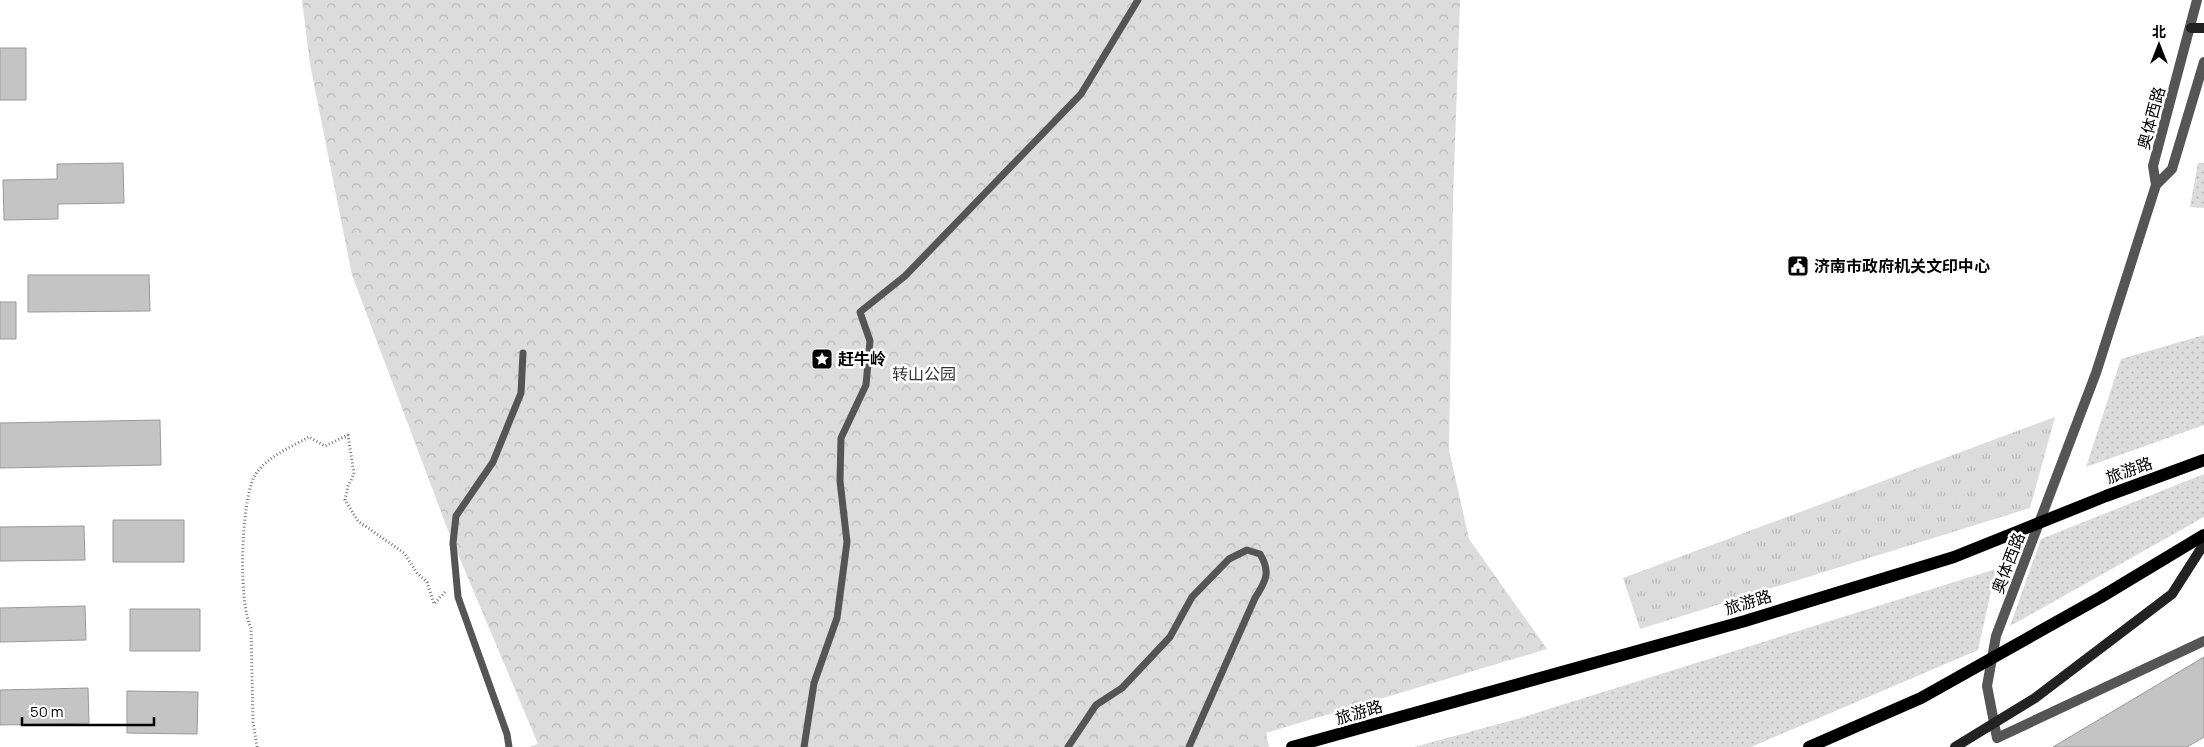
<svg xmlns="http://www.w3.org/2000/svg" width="2204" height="747" viewBox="0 0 2204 747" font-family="Manrope,'Noto Sans SC',sans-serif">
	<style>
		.grass { fill: url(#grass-tufts) }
		.forest { fill: url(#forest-crowns) }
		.garden { fill: url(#garden-dots) }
		.building { fill: #c4c4c4; stroke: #999 }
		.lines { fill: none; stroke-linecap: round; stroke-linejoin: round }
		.path { stroke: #777; stroke-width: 3; stroke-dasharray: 1 2.5; stroke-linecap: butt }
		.lane { stroke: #555; stroke-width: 7 }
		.street { stroke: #555; stroke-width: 10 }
		.secondary { stroke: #222; stroke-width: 10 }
		.primary { stroke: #000; stroke-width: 12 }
		.labels { text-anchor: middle; stroke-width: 5; stroke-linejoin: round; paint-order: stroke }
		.street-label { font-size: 16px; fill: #000; stroke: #fff }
		.poi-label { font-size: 16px; font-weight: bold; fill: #000; stroke: #fff; text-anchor: start }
		.park-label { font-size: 16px; fill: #333; stroke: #fff }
	</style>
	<defs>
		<pattern id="grass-tufts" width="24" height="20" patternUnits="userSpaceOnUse" patternTransform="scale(1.25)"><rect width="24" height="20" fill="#dcdcdc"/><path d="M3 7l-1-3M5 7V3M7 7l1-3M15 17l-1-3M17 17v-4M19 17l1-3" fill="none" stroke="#bbb"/></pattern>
		<pattern id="forest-crowns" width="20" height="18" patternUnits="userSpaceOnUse" patternTransform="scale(1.25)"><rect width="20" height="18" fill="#dcdcdc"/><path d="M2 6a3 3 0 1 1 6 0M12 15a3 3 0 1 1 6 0" fill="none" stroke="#bbb"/></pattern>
		<pattern id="garden-dots" width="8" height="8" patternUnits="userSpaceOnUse" patternTransform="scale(1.25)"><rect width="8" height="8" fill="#dcdcdc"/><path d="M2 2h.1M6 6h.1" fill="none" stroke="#bbb" stroke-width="1.8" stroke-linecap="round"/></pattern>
	</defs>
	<rect width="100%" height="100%" fill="#fff"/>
	<path class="grass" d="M2055 417 2030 508 1640 629 1623 578Z"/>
	<path class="forest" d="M302 0H1460L1453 200 1449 450 1469 539 1547 649 1266 733 1269 747H530L538 744 449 533 352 275 310 64Z"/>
	<path class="garden" d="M2198 163H2204V208L2190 207Z
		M2204 335V425L2086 467 2121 359Z
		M2204 474V517L2010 626 2041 539Z
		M1996 569 1978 650 1751 747H1414L1517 719Z"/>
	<path class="building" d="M0 48H26V100H0Z
		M123 163 124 203 58 204V219L4 220 3 180 57 179V164Z
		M28 275H149L150 311 28 312Z
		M0 302H16V339H0Z
		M160 420 161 465 0 468V423Z
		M113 520H184V562H113Z
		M84 526 85 560 0 561V527Z
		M85 606 86 640 0 642V608Z
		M130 609H200V651H130Z
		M2204 657V737L2187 747H2053Z
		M88 688 89 723 0 725V690Z
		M127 691 198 692 197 734 127 733Z"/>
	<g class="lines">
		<path class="path" d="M257 747 253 722 251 628C238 602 241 504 254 477 264 458 291 447 309 437L325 446 348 435 354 474 348 486 345 500 358 521 404 553 417 573 427 582 434 604 445 592"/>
		<path class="lane" d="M509 747 507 734 458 597 453 543 456 516 493 462 521 393 523 353
			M804 747 814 683 837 618 847 542 840 481 841 438 866 385 870 341 860 312 905 276 1081 94 1138 0
			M1068 747 1096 705 1122 688 1170 637 1192 597 1229 559 1247 550 1260 554C1271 572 1266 581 1255 598L1189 747"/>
		<path class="street" d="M2204 62 2172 169 2156 185 2096 373 1996 636 1987 686 1997 738 2204 641
			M2156 185 2153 166 2197 0"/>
		<path class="secondary" d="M2191 28H2204
			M1955 747 2035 698 2172 594 2204 544"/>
		<path class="primary" d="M1292 747 1745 621 1954 557 2106 496 2204 460
			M1809 747 1921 698 2101 597 2204 535"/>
	</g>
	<defs>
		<g id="civic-square" transform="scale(1.125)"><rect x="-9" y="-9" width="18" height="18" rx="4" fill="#000" stroke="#fff"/><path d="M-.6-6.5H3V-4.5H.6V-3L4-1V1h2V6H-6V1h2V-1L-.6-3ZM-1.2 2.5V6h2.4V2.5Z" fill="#fff"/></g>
		<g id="sight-square" transform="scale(1.125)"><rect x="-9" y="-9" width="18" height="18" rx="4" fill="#000" stroke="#fff"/><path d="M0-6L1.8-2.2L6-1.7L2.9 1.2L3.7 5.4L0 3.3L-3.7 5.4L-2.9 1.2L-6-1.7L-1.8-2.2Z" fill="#fff"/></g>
	</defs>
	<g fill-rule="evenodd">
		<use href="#civic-square" x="1798" y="266"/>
		<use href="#sight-square" x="822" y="359"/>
	</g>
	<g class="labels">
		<g class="street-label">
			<text transform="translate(2151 118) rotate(-75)" y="6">奥体西路</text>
			<text transform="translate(2129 470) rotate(-20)" y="6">旅游路</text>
			<text transform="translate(2008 563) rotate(-69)" y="6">奥体西路</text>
			<text transform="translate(1748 602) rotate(-17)" y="6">旅游路</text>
			<text transform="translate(1359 712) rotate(-16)" y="6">旅游路</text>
		</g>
		<g class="poi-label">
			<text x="1814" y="272">济南市政府机关文印中心</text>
			<text x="838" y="365">赶牛岭</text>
		</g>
		<g class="park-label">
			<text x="924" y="380">转山公园</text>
		</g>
	</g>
	<g transform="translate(2159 45)" stroke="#ffffff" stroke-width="4" paint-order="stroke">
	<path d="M0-4L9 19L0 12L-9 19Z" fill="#000000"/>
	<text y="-8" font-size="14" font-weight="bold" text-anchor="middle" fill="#000000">北</text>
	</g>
	<path d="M22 717v8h132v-8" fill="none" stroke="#000000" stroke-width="2.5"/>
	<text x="30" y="717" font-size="15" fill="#000000" stroke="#ffffff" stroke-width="4" paint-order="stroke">50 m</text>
</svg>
